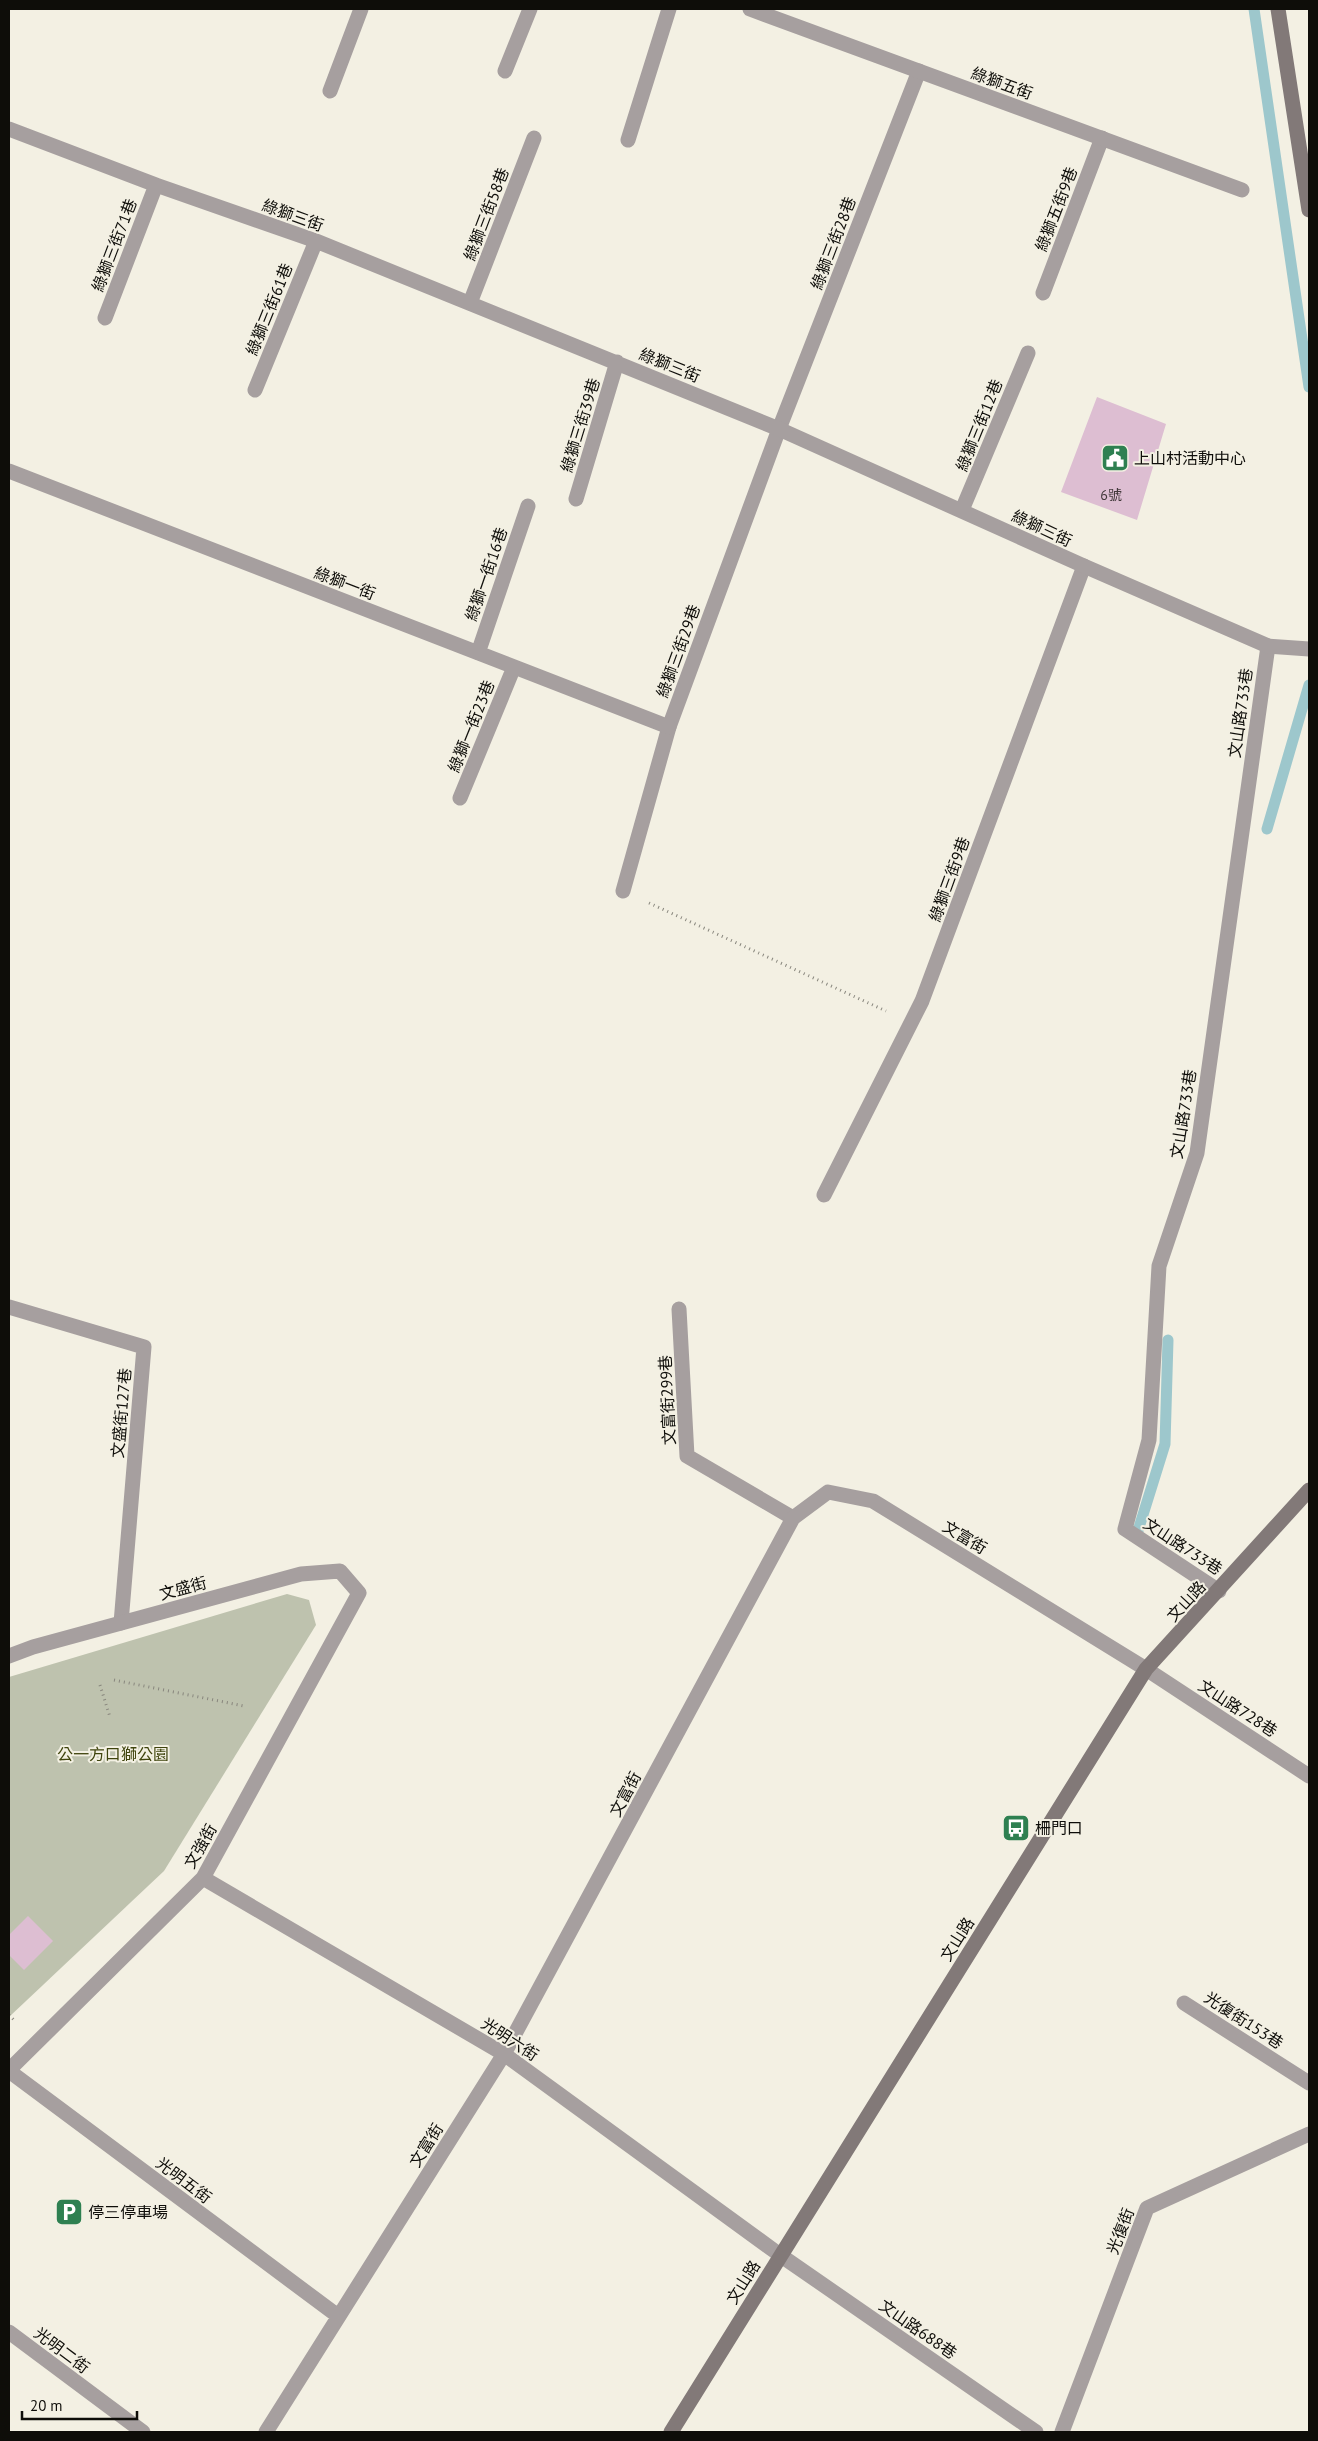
<svg xmlns="http://www.w3.org/2000/svg" width="1318" height="2441" viewBox="0 0 1318 2441" font-family="'PT Sans','Noto Sans TC',sans-serif">
	<style>
		.green { fill: #bec2ae }
		.lines { fill: none; stroke-linecap: round; stroke-linejoin: round }
		.stream { stroke: #9dc7cc; stroke-width: 11 }
		.building { fill: #ddbed2 }
		.path { stroke: #88867d; stroke-width: 3; stroke-dasharray: 1 4; stroke-linecap: butt }
		.service { stroke: #a69f9f; stroke-width: 15 }
		.minor { stroke: #a69f9f; stroke-width: 15 }
		.secondary { stroke: #827978; stroke-width: 15 }
		.labels { text-anchor: middle; stroke-width: 4; stroke-linejoin: round; paint-order: stroke }
		.number-label { font-size: 14px; fill: #42393b }
		.street-label { font-size: 16px; fill: #0e0d09; stroke: #f3f0e3 }
		.poi-label { font-size: 16px; fill: #0e0d09; stroke: #f3f0e3; text-anchor: start }
		.park-label { font-size: 16px; fill: #3f440d; stroke: #f3f0e3 }
	</style>
	<rect width="100%" height="100%" fill="#f3f0e3"/>
	<path class="green" d="M287 1594 309 1600 316 1625 164 1871 9 2017V1677Z"/>
	<g class="lines">
		<path class="stream" d="M1254 9 1309 387
			M1267 829 1309 685
			M1137 1534 1165 1444 1168 1340"/>
	</g>
	<path class="building" d="M1097 397 1166 424 1137 520 1061 492Z
		M28 1916 53 1941 24 1970 9 1955V1935Z"/>
	<g class="lines">
		<path class="path" d="M649 903 886 1011
			M114 1680 244 1706
			M100 1685 110 1717
			M9 2015 16 2022"/>
		<path class="service" d="M1043 293 1102 138
			M623 891 669 727 779 429 919 71
			M824 1195 922 1001 1084 566
			M9 1307 144 1347 121 1623
			M679 1309 687 1456 793 1518
			M1219 1591 1125 1529 1149 1440 1159 1266 1197 1153 1268 646
			M1146 1669 1309 1776
			M780 2255 1036 2432"/>
		<path class="minor" d="M750 9 1242 190
			M505 71 530 9
			M330 91 361 9
			M9 129 156 185 316 241 779 429 1084 566 1268 646 1309 649
			M628 140 669 9
			M470 303 534 138
			M105 318 156 185
			M255 390 316 241
			M9 471 669 727
			M576 499 617 362
			M962 510 1028 353
			M478 653 528 506
			M460 798 514 667
			M9 1656 33 1647 301 1574 340 1571 359 1593 203 1878 9 2070
			M203 1878 504 2054 780 2255
			M1184 2003 1309 2083
			M9 2071 338 2316
			M9 2332 143 2432
			M266 2432 504 2054 793 1518 828 1492 873 1501 1146 1669
			M1062 2432 1147 2208 1309 2134"/>
		<path class="secondary" d="M1278 9 1309 210
			M671 2432 1146 1669 1309 1490"/>
	</g>
	<defs>
		<g id="civic-square" transform="scale(1.4375)"><rect x="-9" y="-9" width="18" height="18" rx="4" fill="#2e8051" stroke="#f3f0e3"/><path d="M-.6-6.5H3V-4.5H.6V-3L4-1V1h2V6H-6V1h2V-1L-.6-3ZM-1.2 2.5V6h2.4V2.5Z" fill="#fff"/></g>
		<g id="bus-square" transform="scale(1.4375)"><rect x="-9" y="-9" width="18" height="18" rx="4" fill="#2e8051" stroke="#f3f0e3"/><path d="M-5-6H5V4H4V6H2V4H-2V6H-4V4H-5ZM-3.5-4V0h7V-4ZM-3.5 1.2v1.5H-2V1.2ZM2 1.2v1.5H3.5V1.2Z" fill="#fff"/></g>
		<g id="parking-square" transform="scale(1.4375)"><rect x="-9" y="-9" width="18" height="18" rx="4" fill="#2e8051" stroke="#f3f0e3"/><path d="M-3.5-5.5H1a3.5 3.5 0 0 1 0 7H-1V5.5H-3.5ZM-1-3.4V-.6H.8a1.4 1.4 0 0 0 0-2.8Z" fill="#fff"/></g>
	</defs>
	<g fill-rule="evenodd">
		<use href="#civic-square" x="1115" y="458"/>
		<use href="#bus-square" x="1016" y="1828"/>
		<use href="#parking-square" x="69" y="2212"/>
	</g>
	<g class="labels">
		<g class="number-label">
			<text x="1111" y="500">6號</text>
		</g>
		<g class="street-label">
			<text transform="translate(1002 83) rotate(20)" y="6">綠獅五街</text>
			<text transform="translate(1056 209) rotate(-69)" y="6">綠獅五街9巷</text>
			<text transform="translate(486 214) rotate(-69)" y="6">綠獅三街58巷</text>
			<text transform="translate(293 215) rotate(20)" y="6">綠獅三街</text>
			<text transform="translate(833 243) rotate(-69)" y="6">綠獅三街28巷</text>
			<text transform="translate(114 245) rotate(-69)" y="6">綠獅三街71巷</text>
			<text transform="translate(269 309) rotate(-68)" y="6">綠獅三街61巷</text>
			<text transform="translate(670 365) rotate(22)" y="6">綠獅三街</text>
			<text transform="translate(580 425) rotate(-73)" y="6">綠獅三街39巷</text>
			<text transform="translate(979 425) rotate(-68)" y="6">綠獅三街12巷</text>
			<text transform="translate(1042 528) rotate(25)" y="6">綠獅三街</text>
			<text transform="translate(486 574) rotate(-71)" y="6">綠獅一街16巷</text>
			<text transform="translate(345 583) rotate(21)" y="6">綠獅一街</text>
			<text transform="translate(678 651) rotate(-70)" y="6">綠獅三街29巷</text>
			<text transform="translate(1240 713) rotate(-82)" y="6">文山路733巷</text>
			<text transform="translate(471 726) rotate(-68)" y="6">綠獅一街23巷</text>
			<text transform="translate(949 879) rotate(-70)" y="6">綠獅三街9巷</text>
			<text transform="translate(1183 1114) rotate(-81)" y="6">文山路733巷</text>
			<text transform="translate(667 1400) rotate(-93)" y="6">文富街299巷</text>
			<text transform="translate(121 1413) rotate(-85)" y="6">文盛街127巷</text>
			<text transform="translate(965 1537) rotate(31)" y="6">文富街</text>
			<text transform="translate(1183 1546) rotate(33)" y="6">文山路733巷</text>
			<text transform="translate(183 1588) rotate(-15)" y="6">文盛街</text>
			<text transform="translate(1186 1601) rotate(-47)" y="6">文山路</text>
			<text transform="translate(1238 1708) rotate(33)" y="6">文山路728巷</text>
			<text transform="translate(625 1794) rotate(-62)" y="6">文富街</text>
			<text transform="translate(200 1846) rotate(-60)" y="6">文強街</text>
			<text transform="translate(957 1939) rotate(-58)" y="6">文山路</text>
			<text transform="translate(1244 2020) rotate(33)" y="6">光復街153巷</text>
			<text transform="translate(510 2039) rotate(33)" y="6">光明六街</text>
			<text transform="translate(426 2145) rotate(-58)" y="6">文富街</text>
			<text transform="translate(184 2180) rotate(37)" y="6">光明五街</text>
			<text transform="translate(1120 2231) rotate(-69)" y="6">光復街</text>
			<text transform="translate(743 2282) rotate(-58)" y="6">文山路</text>
			<text transform="translate(918 2329) rotate(35)" y="6">文山路688巷</text>
			<text transform="translate(62 2350) rotate(37)" y="6">光明二街</text>
		</g>
		<g class="poi-label">
			<text x="1134" y="464">上山村活動中心</text>
			<text x="1035" y="1834">柵門口</text>
			<text x="88" y="2218">停三停車場</text>
		</g>
		<g class="park-label">
			<text x="113" y="1760">公一方口獅公園</text>
		</g>
	</g>
	<rect width="1318" height="2441" fill="none" stroke="#0e0d09" stroke-width="20"/>
	<path d="M22 2411v8h115v-8" fill="none" stroke="#0e0d09" stroke-width="2.5"/>
	<text x="30" y="2411" font-size="15" fill="#0e0d09" stroke="#f3f0e3" stroke-width="4" paint-order="stroke">20 m</text>
</svg>
